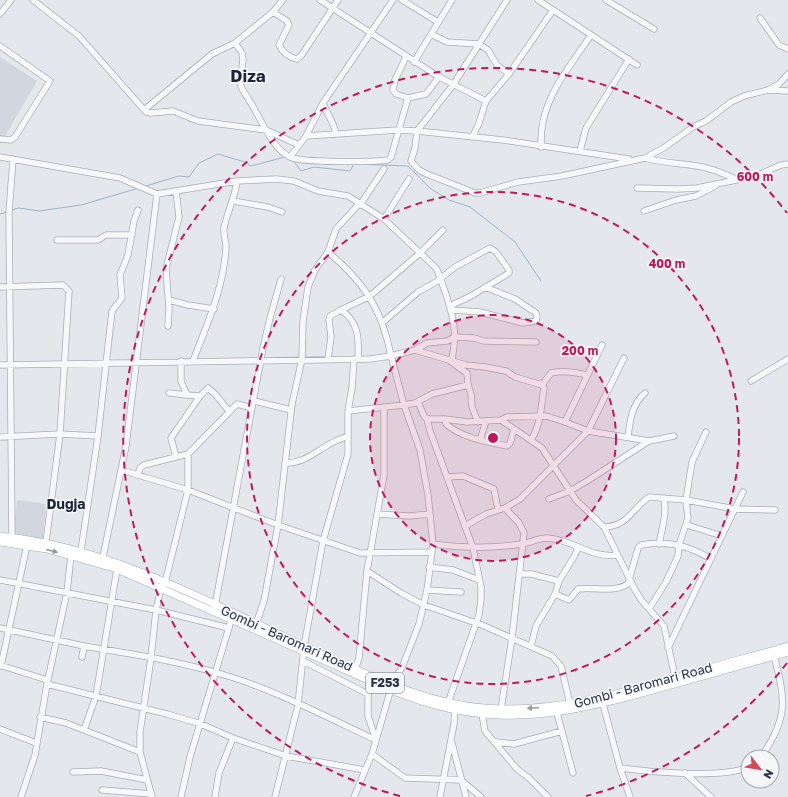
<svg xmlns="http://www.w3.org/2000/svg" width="788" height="797" viewBox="0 0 788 797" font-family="'Golos Text',sans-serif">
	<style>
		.built { fill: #d2d6de }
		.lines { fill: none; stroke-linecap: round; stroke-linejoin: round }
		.stream { stroke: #9fb4cc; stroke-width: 1 }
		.minor-casing { stroke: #a9aeb7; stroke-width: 7 }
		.major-casing { stroke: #a3abb8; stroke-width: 8 }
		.minor { stroke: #f7f8fa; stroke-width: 5.5 }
		.major { stroke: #fff; stroke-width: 7 }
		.oneway { fill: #959aa2 }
		.ring { fill: none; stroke: #c2185b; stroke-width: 2; stroke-dasharray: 7 5 }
		.labels { text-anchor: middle; stroke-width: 3.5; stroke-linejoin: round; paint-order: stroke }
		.shield { fill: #f4f6f9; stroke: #676e7b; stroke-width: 1 }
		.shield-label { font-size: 12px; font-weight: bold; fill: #2b3445 }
		.street-label { font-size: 13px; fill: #2b3445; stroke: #f4f6f9 }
		.neighbourhood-label { font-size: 14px; font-weight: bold; fill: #1d2536; stroke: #f4f6f9 }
		.district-label { font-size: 17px; font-weight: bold; fill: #1d2536; stroke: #f4f6f9 }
		.centre { fill: #c2185b; stroke: #f4f6f9; stroke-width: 2 }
		.ring-label { font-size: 12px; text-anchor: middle; font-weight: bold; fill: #c2185b; stroke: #f4f6f9; stroke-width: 3.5; stroke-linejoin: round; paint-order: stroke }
	</style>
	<rect width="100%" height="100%" fill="#e4e7ec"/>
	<path class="built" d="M0 57 37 81 0 145Z
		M17 500 46 504 43 539 13 534Z"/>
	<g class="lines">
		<path class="stream" d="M293 160 301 171 314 167 350 171 354 164 408 166 431 189 449 200 470 207 515 242 541 281
			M146 186 179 176 189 177 199 163 218 154 245 162 251 166 285 157
			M12 210 19 208 39 211 81 205 139 188
			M0 214 7 212"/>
		<g class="minor-casing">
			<path id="minor" d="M33 0 79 36 146 112 151 113 173 111 198 121 266 130 299 145
				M320 0 439 77 486 101
				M402 0 438 22
				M507 0 453 85 417 131 415 148 411 161 419 170 427 174 475 193H480L518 182 562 176 645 158 665 147 693 127 706 121 731 102 744 96 768 90 779 84 788 74
				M538 0 637 65
				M606 0 654 29
				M273 12 287 21 289 25 279 45C282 52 290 58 297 59L301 56 338 0
				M0 14 11 0
				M760 18 779 45 788 49
				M431 34 447 42 479 44 488 50 497 65 509 74
				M235 43 242 53 243 60 240 84C242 91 246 94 249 100 260 116 271 148 290 157 302 163 373 162 388 160L391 157 408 98 426 94 439 77
				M0 46 50 81 15 137 11 140 0 139
				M406 57 395 80 393 90 396 94 408 98
				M414 62 452 0
				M768 90 788 91
				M144 110 212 54 235 43 273 12 283 0
				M336 133C333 121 327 114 323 103L393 0
				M306 136 398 130 417 131 503 140 629 159
				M473 136 479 123 486 101 509 74 553 10
				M541 147C541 139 541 130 543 122 549 90 573 62 591 35
				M580 151 586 128 629 59
				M0 157 120 178 157 194 237 181 276 179 294 181 318 191 348 196 384 219 436 268C441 277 442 285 446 294 454 320 458 335 451 362
				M290 157 306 136 323 103
				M645 158C662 163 680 163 697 166 710 168 723 173 735 179
				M637 188 678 189 697 188 756 176 781 165 788 164
				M233 201 268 207 282 212
				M360 205 384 169
				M644 211 676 200 696 196 715 186
				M384 219 409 179
				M57 240H98L106 235H132
				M328 252C364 282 382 309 391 356L415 350 466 365 485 367 506 371 515 377 542 385 544 388C541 406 541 425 531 440
				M0 287 63 285 69 291 60 434 46 542
				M169 300 188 305 214 309
				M451 310 480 312 523 323 536 321 537 316 536 313 515 299 485 287
				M383 322 418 292 436 282 455 267 490 248 496 252 509 270V273L471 296 450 306
				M168 326 169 309 166 269 179 217 176 191
				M415 350 427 343 447 341 455 337 474 338 484 341 536 342
				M328 359 331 337 329 320 330 316 341 310
				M358 359C359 339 359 322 341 310L370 296 420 253 443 230
				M181 361V381L187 395 200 396 208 388 215 394 229 411
				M193 361C205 329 219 299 224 265 225 259 226 252 226 246 226 240 223 235 224 228 227 212 235 198 237 181
				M0 365 370 359 391 356 404 405 420 450 428 495 433 544 427 590 419 624 403 665 392 685 372 754 354 797
				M751 381 788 359
				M468 385 471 394 472 407 478 422
				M542 385 551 373C564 370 575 372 587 375
				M169 393 187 395
				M254 401 291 410
				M418 402 424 416 427 419
				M348 411 404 405 415 403 432 394 468 385 467 373 454 364
				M445 419 467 422 501 420 542 448 576 500 604 527 635 590 642 601 664 626 675 677
				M501 420 507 417 546 416 565 422 588 431 649 441
				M565 422 602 345
				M0 437 60 434 98 436
				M628 437C630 420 632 404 645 393
				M480 440 486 421
				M176 457 171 438 200 396
				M285 463C302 464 314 453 328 445 334 441 341 439 348 436
				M121 470 188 490 278 525 360 553 431 552
				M138 475 140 468 144 465 188 454 237 404 252 408
				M448 477 463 476 494 489 498 510
				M549 499 570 491 587 481 649 441 674 436
				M377 514 409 516 430 514
				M687 525 722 536
				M465 526 486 514 505 508 520 499 588 431 624 358
				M604 527C628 526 631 510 649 497L686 500 735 509 775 510
				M12 537 9 213 13 159
				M433 544C463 548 491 549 521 544 530 543 538 538 547 538 572 539 592 559 617 555
				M659 544C662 528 667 515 664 498
				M81 551 98 436 112 311 122 298 120 275 128 255 134 221 138 210
				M103 557 126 446 157 194
				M429 567 453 570 479 580
				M367 571 401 593 424 605 482 625 552 656 561 666 570 704
				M519 574H531L559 581
				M0 580 156 610 229 628
				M427 590 461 592
				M555 594 559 581 575 555 578 547
				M215 606 263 348 270 318 281 279
				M649 609 666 582 678 556 679 545 688 518 686 500 692 462 706 432
				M256 624 264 601 278 525 292 404 302 359 303 321 308 287 315 270 328 252 336 229 359 204
				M0 628 84 646
				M531 646 536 626 555 594 569 600 578 589C595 587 613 593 628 584L638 548 641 545C666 540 690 546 711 559
				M668 648 743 492
				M82 657 84 646C133 654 184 662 231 677 281 693 329 718 376 740
				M303 661 368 694V716L376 740
				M0 665 47 680
				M1 666 27 545
				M354 673 359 658 367 571 384 475V408
				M47 684 167 714 201 724 233 738 286 756 365 770
				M448 703 479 615 481 599V587L473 548 430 431 427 419H445L446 424C462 438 487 442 507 446L510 443 514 430
				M603 704 620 768 630 797
				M501 709 512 638 524 533 519 523 505 508
				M557 713 573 773
				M482 714 485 731 517 769 529 778 548 797
				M40 717 66 723 140 752
				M0 729 36 743
				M84 730 96 696 117 569
				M496 742 514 744 562 731
				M452 743 466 797
				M372 754 405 778 461 780 481 797
				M761 757C788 719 786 700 774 656
				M620 768C649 772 723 779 748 767
				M73 772 101 771 147 780
				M685 773 711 797
				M102 790 151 794
				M21 797 35 755 47 684 67 592 71 555
				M152 797 140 752V732L151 658 156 610 161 588 165 583 188 490V454
				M181 797 190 757 233 614
				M215 797 219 773 233 738
				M275 797 298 705 304 647 323 541 348 454V411L352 388 354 359
				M440 797 454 724 455 707"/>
		</g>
		<g class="major-casing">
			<path id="major" d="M0 536C118 548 223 610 330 658 380 680 429 704 484 708 556 714 624 692 692 673 724 663 756 656 788 646
				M0 542 47 549 117 569 391 690C426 704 461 714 499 715 545 717 587 707 631 696 683 682 736 667 788 652"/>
		</g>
		<use href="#minor" class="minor"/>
		<use href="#major" class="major"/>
	</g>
	<defs><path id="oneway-solid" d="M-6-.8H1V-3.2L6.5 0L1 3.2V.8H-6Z"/></defs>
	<g class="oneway">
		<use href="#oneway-solid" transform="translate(52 551) rotate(14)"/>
		<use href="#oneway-solid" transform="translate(533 708) rotate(177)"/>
	</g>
	<circle cx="493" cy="438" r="123" fill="#c2185b" fill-opacity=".12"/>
	<g class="ring">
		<circle cx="493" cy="438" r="123"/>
		<circle cx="493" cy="438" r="246"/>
		<path d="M787 663A370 370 0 0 1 586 796M400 796A370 370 0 1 1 787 213"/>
	</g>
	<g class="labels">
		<rect class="shield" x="366" y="673" width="38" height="20" rx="3"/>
		<g class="shield-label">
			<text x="385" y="687">F253</text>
		</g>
		<g class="street-label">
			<text transform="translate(287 638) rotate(24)" y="5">Gombi - Baromari Road</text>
			<text transform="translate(643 685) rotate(-15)" y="5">Gombi - Baromari Road</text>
		</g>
		<g class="neighbourhood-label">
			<text x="66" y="509">Dugja</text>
		</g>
		<g class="district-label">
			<text x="248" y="82">Diza</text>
		</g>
	</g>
	<circle cx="493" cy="438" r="6" class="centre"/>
	<g class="ring-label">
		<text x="755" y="181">600 m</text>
		<text x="667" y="268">400 m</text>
		<text x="580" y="355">200 m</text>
	</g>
	<g transform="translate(760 769) rotate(121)"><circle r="19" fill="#f4f6f9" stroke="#a4a8b1"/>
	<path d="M0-3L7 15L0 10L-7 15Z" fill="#d1495b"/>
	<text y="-6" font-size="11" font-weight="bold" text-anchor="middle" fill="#2b3445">N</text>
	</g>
</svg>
